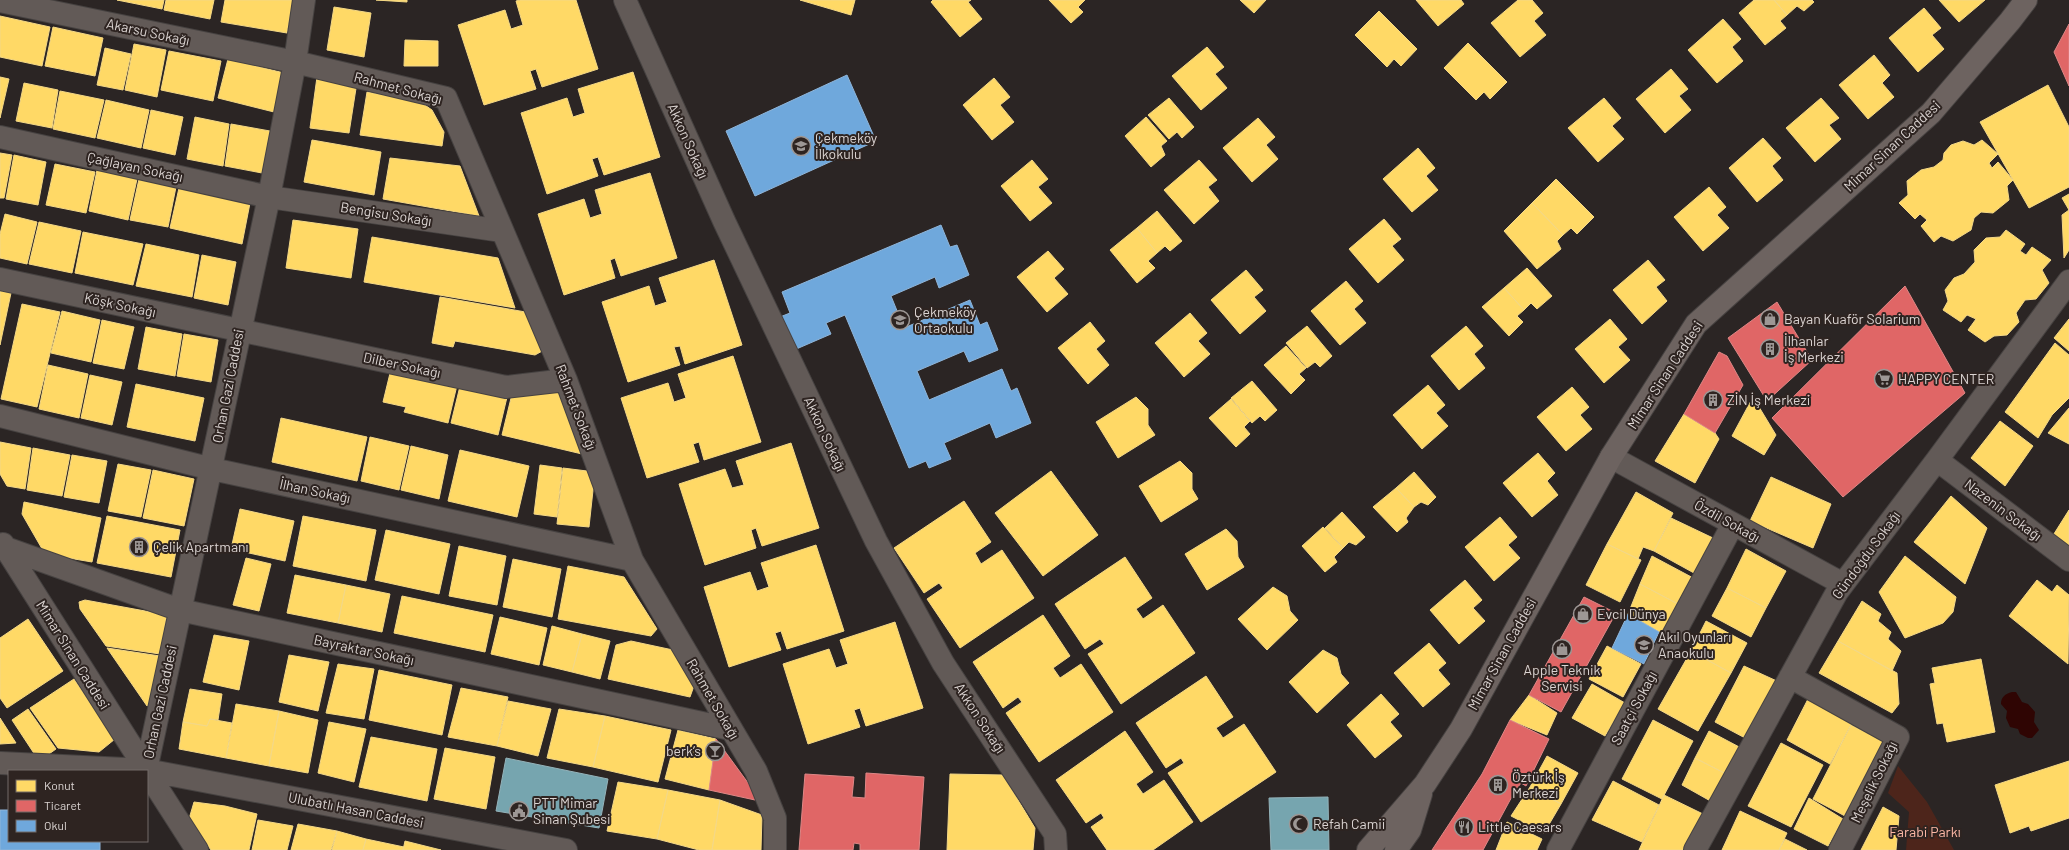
<svg xmlns="http://www.w3.org/2000/svg" width="2069" height="850" viewBox="0 0 2069 850" font-family="Barlow,sans-serif">
	<style>
		.green { fill: #4d251b }
		.water { fill: #2f0503 }
		.homes { fill: #ffd966; stroke: #f4d886 }
		.shops { fill: #e06666; stroke: #de8786 }
		.schools { fill: #6fa8dc; stroke: #8fb5d9 }
		.public { fill: #76a5af; stroke: #94b3ba }
		.lines { fill: none; stroke-linecap: round; stroke-linejoin: round }
		.minor-casing { stroke: #464241; stroke-width: 24 }
		.major-casing { stroke: #464241; stroke-width: 24 }
		.minor { stroke: #625a57; stroke-width: 22 }
		.major { stroke: #6d6360; stroke-width: 22 }
		.labels { text-anchor: middle; stroke-width: 4; stroke-linejoin: round; paint-order: stroke }
		.street-label { font-size: 14px; fill: #dbd4d2; stroke: #2e2421 }
		.poi-label { font-size: 14px; fill: #dbd4d2; stroke: #2e2421; text-anchor: start }
		.park-label { font-size: 14px; fill: #fdb8a6; stroke: #2e2421 }
	</style>
	<rect width="100%" height="100%" fill="#2b2524"/>
	<path class="green" d="M1898 766 1927 802 1954 850H1906L1909 812 1888 793Z"/>
	<path class="water" d="M2012 692H2016L2022 702 2028 704 2035 712 2034 722 2039 730 2032 738H2028L2020 734 2018 729 2010 727 2006 718 2007 711 2001 704C2001 697 2005 694 2012 692Z"/>
	<path class="homes" d="M117 0H164L162 9Z
		M166 0H214L210 19 164 10Z
		M225 0H293L287 33 221 22Z
		M376 0H407V2Z
		M520 0H576L598 69 542 87 536 69 530 71 536 89 484 105 458 25 505 10 511 29 523 25 516 1Z
		M800 0H855L851 15Z
		M933 0H971L968 2 982 19 960 37 931 2Z
		M1049 0H1085L1078 7 1083 12 1071 23Z
		M1240 0H1266L1254 13Z
		M1416 0H1461L1464 4 1438 26Z
		M1518 0H1532L1543 13 1534 21 1546 35 1520 57 1491 23Z
		M1754 0H1774L1787 15 1780 21 1786 28 1765 45 1739 13Z
		M1774 0H1812L1814 2 1804 11 1797 6 1787 15Z
		M1939 0H1985L1959 22Z
		M334 7 371 13 364 57 327 50Z
		M1924 8 1941 28 1932 35 1944 49 1918 72 1889 38Z
		M1379 11 1417 49 1401 66 1394 59 1387 67 1355 35Z
		M0 16 50 27 42 66 0 57Z
		M1723 19 1741 39 1732 47 1743 61 1717 83 1688 50Z
		M53 27 103 38 95 76 45 66Z
		M405 40 438 41V66H404Z
		M1468 43 1507 82 1490 99 1484 92 1476 100 1444 68Z
		M134 44 166 50 157 97 125 90Z
		M1207 47 1224 67 1215 74 1227 88 1201 110 1172 76Z
		M105 48 131 54 123 90 97 85Z
		M169 51 221 61 213 101 161 90Z
		M1874 55 1890 75 1882 83 1894 97 1868 119 1839 85Z
		M228 59 284 73 274 112 218 98Z
		M1671 69 1688 89 1679 96 1691 110 1665 133 1636 99Z
		M633 72 660 157 604 175 598 157 592 159 598 176 547 194 521 113 567 98 573 117 585 113 578 89Z
		M0 77 9 79 0 118Z
		M317 77 357 82 349 133 310 128Z
		M994 78 1010 97 1000 105 1014 122 992 140 963 105Z
		M24 83 58 90 52 128 16 121Z
		M2048 85 2069 127V187L2029 208 1980 122Z
		M60 91 104 100 95 138 53 129Z
		M367 92 419 101 432 110 444 132 442 146 360 135Z
		M1169 98 1194 127 1182 138 1177 132 1169 139 1148 115Z
		M1604 98 1621 118 1612 126 1624 139 1598 162 1568 128Z
		M1821 98 1839 118 1829 125 1841 139 1815 162 1786 128Z
		M106 100 149 110 141 148 97 138Z
		M151 110 183 117 175 155 143 148Z
		M195 117 229 124 223 166 187 159Z
		M1146 117 1167 141 1161 146 1165 155 1151 167 1125 136Z
		M1258 118 1275 137 1266 145 1278 159 1252 182 1223 148Z
		M231 124 270 131 262 173 225 166Z
		M1763 138 1781 158 1772 166 1783 180 1757 202 1729 168Z
		M312 140 381 152 374 195 304 182Z
		M1982 140 1998 154 1989 163 1992 168 1998 162 2013 180 2007 186 2009 200 1993 213 1981 212 1974 218 1971 230 1953 241 1941 236 1934 242 1921 226 1927 220 1920 214 1915 219 1899 203 1908 195 1907 181 1921 170 1934 167 1943 160 1944 153 1951 145 1963 141 1974 145Z
		M1418 148 1435 168 1426 176 1438 190 1412 212 1383 179Z
		M0 153 12 155 4 198H0Z
		M14 155 46 162 38 205 6 199Z
		M390 158 460 166 479 216 383 199Z
		M1032 160 1048 179 1038 187 1052 203 1030 221 1001 186Z
		M1199 160 1217 180 1208 187 1219 201 1194 224 1164 190Z
		M55 164 95 172 86 213 46 205Z
		M97 170 137 179 128 220 89 211Z
		M650 173 677 258 621 276 615 258 610 260 615 278 564 295 538 214 584 199 590 218 602 214 595 190Z
		M139 179 176 187 168 227 130 220Z
		M1556 179 1594 217 1577 234 1571 228 1563 235 1532 203Z
		M1709 187 1726 207 1717 215 1729 228 1703 251 1674 217Z
		M179 188 250 203 242 244 170 228Z
		M2069 194V250L2064 258 2062 215 2069 210 2062 198Z
		M1532 203 1563 235 1557 241 1561 249 1537 269 1504 231Z
		M1157 211 1182 241 1170 251 1165 246 1157 253 1137 228Z
		M5 214 37 222 27 264 0 258V234Z
		M1384 219 1401 239 1392 246 1404 260 1378 283 1349 249Z
		M293 220 358 229 351 278 286 268Z
		M39 222 81 231 72 273 29 264Z
		M1137 228 1157 253 1148 261 1155 268 1137 283 1110 250Z
		M2006 230 2025 244 2020 251 2026 255 2032 247 2051 260 2042 270 2049 283 2036 299 2025 300 2016 313 2019 322 2007 335 1994 336 1985 342 1968 330 1976 319 1967 315 1961 322 1943 310 1948 301 1945 290 1954 278 1964 274 1975 262 1974 250 1986 238 2000 237Z
		M83 232 143 244 133 285 75 273Z
		M372 237 498 258 515 308 364 282Z
		M146 244 199 255 192 297 136 286Z
		M1048 251 1064 269 1054 278 1068 294 1047 312 1017 277Z
		M202 255 236 262 228 305 194 298Z
		M714 260 742 345 685 364 680 346 674 347 680 365 628 382 602 302 649 286 655 306 667 302 659 278Z
		M1648 260 1665 280 1656 287 1667 301 1642 324 1613 290Z
		M1527 268 1552 296 1537 309 1531 303 1524 310 1504 288Z
		M1246 270 1263 290 1254 297 1266 311 1240 334 1211 300Z
		M1346 281 1363 301 1354 309 1366 323 1340 345 1311 311Z
		M1504 288 1524 310 1517 316 1523 322 1509 336 1482 307Z
		M0 291 11 293 0 345Z
		M440 297 537 314 544 350 535 355 455 341 453 347 432 343Z
		M22 304 60 312 37 407 1 399Z
		M62 311 100 320 91 362 51 353Z
		M1190 313 1207 333 1198 341 1210 354 1184 377 1155 343Z
		M1610 319 1627 339 1618 347 1630 360 1604 383 1575 349Z
		M2069 319V351L2054 338Z
		M102 320 134 327 124 369 93 363Z
		M1090 322 1105 341 1096 349 1109 365 1088 384 1058 348Z
		M1307 326 1332 356 1320 367 1315 362 1307 368 1286 343Z
		M1466 326 1483 346 1474 354 1485 368 1459 390 1431 356Z
		M146 327 182 334 175 376 138 369Z
		M184 334 218 340 211 382 177 376Z
		M2055 343 2069 355V398L2052 415 2038 438 2005 412Z
		M1286 346 1306 368 1299 374 1305 380 1291 394 1264 365Z
		M733 356 761 442 704 460 699 442 693 444 699 462 647 478 621 398 668 383 674 402 686 398 678 374Z
		M48 365 88 374 79 418 39 409Z
		M392 365 458 381 448 423 404 412 406 407 383 402Z
		M90 375 122 382 112 425 81 418Z
		M1252 381 1277 410 1265 421 1260 416 1252 423 1231 398Z
		M461 382 508 393 498 435 451 423Z
		M564 382 582 454 502 435 512 394 528 396Z
		M136 384 204 398 195 441 127 427Z
		M1428 385 1445 405 1436 413 1448 426 1422 449 1393 415Z
		M1572 387 1589 407 1580 415 1592 429 1566 451 1537 417Z
		M1136 397 1148 409V425L1155 435 1118 458 1096 422Z
		M1753 397 1776 435 1764 455 1732 436Z
		M1231 399 1250 421 1244 427 1250 434 1236 447 1209 418Z
		M2069 408V444L2048 433Z
		M1684 414 1715 433 1719 439 1695 483 1655 461Z
		M281 418 367 437 357 481 272 462Z
		M2000 421 2033 446 2005 486 1971 458Z
		M370 437 409 446 399 490 361 481Z
		M0 442 31 448 25 489 7 486 0 474Z
		M791 443 819 528 762 546 756 528 751 530 756 548 705 565 679 484 725 469 732 488 744 485 736 461Z
		M411 446 448 455 439 499 401 490Z
		M33 448 70 455 62 496 27 490Z
		M460 450 529 466 517 517 448 501Z
		M1538 453 1555 473 1547 481 1558 495 1532 517 1503 483Z
		M72 455 107 461 99 503 64 497Z
		M1180 461 1192 473V489L1198 499 1161 522 1139 486Z
		M118 464 151 470 141 517 108 511Z
		M540 465 562 468 557 517 534 514Z
		M563 468 595 472 589 527 557 524Z
		M153 470 194 479 184 526 143 518Z
		M1051 471 1098 535 1043 576 995 513Z
		M1414 472 1436 497 1428 505 1421 502 1414 507 1396 488Z
		M1771 477 1831 504 1813 548 1750 521Z
		M1396 488 1414 507 1406 518 1408 522 1397 532 1373 507Z
		M1636 492 1673 513 1654 551 1643 547 1638 559 1607 544Z
		M1951 496 1987 528 1965 584 1914 542Z
		M964 501 991 542 975 553 981 564 1002 550 1034 598 960 648 927 599 943 588 939 583 924 593 894 548Z
		M24 502 101 518 92 562 45 554 22 514Z
		M240 509 294 521 285 561 231 549Z
		M2069 510V546L2052 537Z
		M1342 512 1365 537 1356 545 1349 542 1343 548 1325 528Z
		M107 516 180 530 171 577 97 563Z
		M303 516 376 530 366 581 293 566Z
		M1500 517 1517 537 1508 545 1520 558 1494 581 1465 547Z
		M1671 518 1713 538 1694 573 1654 551Z
		M1323 527 1343 548 1334 557 1337 562 1325 572 1302 546Z
		M1226 529 1237 541 1238 557 1244 567 1207 590 1185 554Z
		M386 530 450 544 439 594 375 580Z
		M1607 544 1641 560 1620 602 1586 585Z
		M816 545 844 631 787 649 781 631 775 633 781 650 729 667 704 587 750 572 757 591 769 587 761 563Z
		M459 546 506 556 497 605 449 596Z
		M1746 549 1786 571 1766 608 1727 588Z
		M1652 556 1697 580 1678 604 1640 584Z
		M1905 556 1956 597 1953 612 1943 623 1905 638 1879 592Z
		M1125 557 1152 598 1136 609 1143 619 1163 605 1195 653 1121 704 1088 654 1104 644 1100 639 1085 649 1055 604Z
		M246 558 271 564 259 611 233 605Z
		M513 559 561 569 552 617 503 607Z
		M568 566 624 577 657 629 651 636 558 619Z
		M295 575 346 585 338 623 287 613Z
		M1465 580 1482 600 1473 608 1485 621 1459 644 1430 610Z
		M2037 580 2052 592 2057 585 2069 595 2068 664 2009 616Z
		M1640 584 1678 604 1663 634 1628 614Z
		M346 585 390 594 382 632 338 623Z
		M1273 587 1287 596 1290 611 1298 620 1267 650 1238 619Z
		M1727 588 1766 608 1751 637 1712 616Z
		M402 596 493 615 485 652 394 633Z
		M85 600 167 615 160 654 106 646 80 609 79 602Z
		M1862 601 1881 614 1878 621 1891 632 1888 639 1901 651 1892 671 1838 641Z
		M1043 615 1070 656 1053 668 1060 678 1081 664 1113 712 1039 762 1006 713 1022 702 1018 697 1003 708 973 662Z
		M500 617 547 628 539 665 491 654Z
		M28 619 63 671 7 708 0 698V638Z
		M1706 621 1747 643 1731 673 1691 651Z
		M895 622 923 708 866 726 860 708 854 710 860 727 808 744 783 664 829 649 836 668 848 664 840 640Z
		M552 626 582 634 572 672 543 665Z
		M582 634 610 641 600 679 572 672Z
		M214 635 249 641 239 690 203 682Z
		M631 641 673 650 695 683 690 697 608 679 616 645Z
		M1838 641 1897 673 1899 704 1892 713 1819 673Z
		M1429 643 1446 663 1438 670 1450 684 1423 707 1394 673Z
		M1607 646 1641 664 1623 697 1589 679Z
		M107 648 160 656 154 701 147 706Z
		M1323 650 1337 658 1341 674 1349 683 1317 713 1289 682Z
		M1691 651 1731 673 1698 731 1658 709Z
		M289 655 329 662 318 711 279 702Z
		M1981 659 1995 732 1947 742 1943 723 1937 724 1930 684 1935 683 1932 668Z
		M338 664 374 669 364 719 326 713Z
		M1744 666 1779 682 1747 739 1715 722Z
		M379 670 452 685 442 735 369 720Z
		M1206 676 1233 717 1216 728 1223 738 1244 724 1276 772 1201 822 1168 773 1184 763 1181 758 1166 768 1136 723Z
		M74 679 115 739 99 752 58 748 30 708Z
		M1592 684 1625 703 1605 736 1572 718Z
		M461 688 508 697 497 746 448 737Z
		M190 689 222 694 218 720 210 719 207 726 183 722Z
		M1381 694 1399 714 1390 722 1402 736 1375 758 1347 725Z
		M1529 695 1557 713 1547 735 1510 720Z
		M1808 699 1853 721 1830 764 1787 740Z
		M508 701 551 709 538 756 497 746Z
		M236 704 279 711 269 766 226 758Z
		M28 709 56 749 39 761 12 720Z
		M559 709 605 716 593 767 547 758Z
		M279 711 318 720 308 773 269 766Z
		M605 716 671 730 658 782 593 767Z
		M0 718 16 743 0 744Z
		M210 719 232 723 226 758 179 749 183 722 207 726Z
		M1653 720 1693 741 1662 799 1622 779Z
		M329 722 366 729 354 782 318 773Z
		M1851 725 1886 742 1845 816 1813 799Z
		M678 730 716 739 709 790 665 779Z
		M1125 731 1153 772 1136 784 1143 794 1164 780 1193 822 1153 850H1107L1091 827 1104 818 1101 813 1086 823 1056 780Z
		M1709 731 1743 749 1730 776 1695 758Z
		M371 737 437 749 427 801 359 787Z
		M1781 743 1823 765 1791 827 1748 806Z
		M445 748 495 757 486 809 434 799Z
		M1547 756 1578 773 1561 804 1530 787Z
		M1695 758 1730 776 1714 803 1682 785Z
		M2069 761V818L2031 831 2029 826 2010 833 1995 785Z
		M950 774 1003 775 1035 828 1033 850H947Z
		M1613 781 1659 805 1642 842 1592 820Z
		M618 782 668 790 657 839 607 831Z
		M1530 787 1561 804 1544 833 1511 816Z
		M668 790 720 800 712 850H699L657 839Z
		M1664 795 1703 814 1686 850H1639Z
		M1809 798 1843 819 1828 846 1794 829Z
		M720 800 762 815 761 850H712Z
		M194 802 225 806 257 814 249 850H211L189 819Z
		M1883 807 1899 816 1896 850H1861Z
		M1740 811 1787 833 1779 850H1722Z
		M258 820 293 826 287 850H252Z
		M1507 822 1542 839 1537 850H1496Z
		M298 824 337 831 331 850H291Z
		M337 831 366 839 363 850H332Z
		M366 839 404 847 403 850H363Z
		M1785 839 1807 850H1779Z
		M405 841 441 850H403Z"/>
	<path class="shops" d="M2069 24V86L2054 52Z
		M1905 286 1965 393 1843 497 1772 418Z
		M1777 302 1812 360 1767 401 1728 338Z
		M1719 352 1727 356 1743 385 1715 433 1684 414Z
		M1584 597 1616 613 1561 712 1529 695Z
		M1510 720 1549 739 1526 786 1521 783 1515 791 1483 850H1432L1482 774Z
		M716 739 754 791 755 800 709 790Z
		M866 773 924 777 919 850H860V844L854 843 853 850H799L805 774 854 777 852 797 865 798Z"/>
	<path class="schools" d="M847 75 876 141 755 196 726 131Z
		M941 225 950 247 957 245 969 275 939 288 935 277 891 296 904 328 970 300 980 325 987 322 998 350 969 362 964 351 917 371 929 400 1002 369 1011 391 1017 388 1031 423 996 438 990 423 944 443 951 459 929 468 926 461 909 468 845 315 826 323 831 334 794 350 780 317 790 313 782 292Z
		M1628 614 1659 632 1644 664 1612 648Z
		M0 810H9V841H100V850H0Z"/>
	<path class="public" d="M506 758 608 779 599 828 496 811Z
		M1328 797 1329 850H1271L1269 798Z"/>
	<g class="lines">
		<g class="minor-casing">
			<path id="minor" d="M625 0 724 221 876 541 943 663 1055 834 1056 850
				M0 1 295 62 446 98 566 380 632 560 756 771 775 818V850
				M0 137 269 197 502 231
				M0 279 506 387 566 380
				M0 416 212 469 632 560
				M1611 457 1843 584
				M1937 460 2069 560
				M3 544 147 771
				M6 548 180 610 730 729
				M1790 677 1898 737 1840 850
				M0 763 146 770 566 850
				M146 770 269 197 295 62 304 0
				M147 772 197 850
				M1558 850 1733 524
				M1695 850 1837 592 1937 460 2069 281"/>
		</g>
		<g class="major-casing">
			<path id="major" d="M1368 850 1425 784 1461 729 1611 457 1696 324 1931 113 2010 21 2026 0
				M1396 850 1410 830 1421 794"/>
		</g>
		<use href="#minor" class="minor"/>
		<use href="#major" class="major"/>
	</g>
	<defs>
		<g id="school-ring" transform="scale(1)"><circle r="9.5" fill="#2e2421" stroke="#9d9795" stroke-width="1.5"/><path d="M0-5L7-2L0 1L-7-2ZM-4 1L0 2.5L4 1V4Q0 6-4 4Z" fill="#9d9795"/></g>
		<g id="shop-ring" transform="scale(1)"><circle r="9.5" fill="#2e2421" stroke="#9d9795" stroke-width="1.5"/><path d="M-5-2.5h2.3a2.7 3.5 0 0 1 5.4 0H5L5.5 6h-11ZM-1.5-2.5h3a1.5 2.3 0 0 0-3 0Z" fill="#9d9795"/></g>
		<g id="building-ring" transform="scale(1)"><circle r="9.5" fill="#2e2421" stroke="#9d9795" stroke-width="1.5"/><path d="M-4-6H4V6H1V3H-1V6H-4ZM-2.5-4.3h1.7v1.8h-1.7ZM.8-4.3h1.7v1.8H.8ZM-2.5-1h1.7V.8h-1.7ZM.8-1h1.7V.8H.8Z" fill="#9d9795"/></g>
		<g id="supermarket-ring" transform="scale(1)"><circle r="9.5" fill="#2e2421" stroke="#9d9795" stroke-width="1.5"/><path d="M-6-5.5h2.5l.6 2H6L4.5 2H-2.5L-4.4-4H-6ZM-1.5 3.2a1.3 1.3 0 1 0 .1 0ZM3 3.2a1.3 1.3 0 1 0 .1 0Z" fill="#9d9795"/></g>
		<g id="bar-ring" transform="scale(1)"><circle r="9.5" fill="#2e2421" stroke="#9d9795" stroke-width="1.5"/><path d="M-6-5H6L.8 .8V4.5H3.5V6h-7V4.5H-.8V.8Z" fill="#9d9795"/></g>
		<g id="civic-ring" transform="scale(1)"><circle r="9.5" fill="#2e2421" stroke="#9d9795" stroke-width="1.5"/><path d="M-.6-6.5H3V-4.5H.6V-3L4-1V1h2V6H-6V1h2V-1L-.6-3ZM-1.2 2.5V6h2.4V2.5Z" fill="#9d9795"/></g>
		<g id="mosque-ring" transform="scale(1)"><circle r="9.5" fill="#2e2421" stroke="#9d9795" stroke-width="1.5"/><path d="M3.5-4.9A6 6 0 1 0 3.5 4.9A5 5 0 1 1 3.5-4.9Z" fill="#9d9795"/></g>
		<g id="restaurant-ring" transform="scale(1)"><circle r="9.5" fill="#2e2421" stroke="#9d9795" stroke-width="1.5"/><path d="M-5-6h1v4h1v-4h1v4h1v-4h1v5L-1.5 .5V6h-2V.5L-5-1ZM5-6V6H3V1.5H1.5Q1.5-4 5-6Z" fill="#9d9795"/></g>
	</defs>
	<g fill-rule="evenodd">
		<use href="#school-ring" x="801" y="146"/>
		<use href="#shop-ring" x="1770" y="319"/>
		<use href="#school-ring" x="900" y="320"/>
		<use href="#building-ring" x="1770" y="349"/>
		<use href="#supermarket-ring" x="1884" y="379"/>
		<use href="#building-ring" x="1713" y="400"/>
		<use href="#building-ring" x="139" y="547"/>
		<use href="#shop-ring" x="1583" y="614"/>
		<use href="#school-ring" x="1644" y="645"/>
		<use href="#shop-ring" x="1562" y="649"/>
		<use href="#bar-ring" x="715" y="751"/>
		<use href="#building-ring" x="1498" y="785"/>
		<use href="#civic-ring" x="519" y="811"/>
		<use href="#mosque-ring" x="1299" y="824"/>
		<use href="#restaurant-ring" x="1464" y="827"/>
	</g>
	<g class="labels">
		<g class="street-label">
			<text transform="translate(148 32) rotate(12)" y="5">Akarsu Sokağı</text>
			<text transform="translate(398 88) rotate(15)" y="5">Rahmet Sokağı</text>
			<text transform="translate(688 141) rotate(66)" y="5">Akkon Sokağı</text>
			<text transform="translate(1892 146) rotate(-43)" y="5">Mimar Sinan Caddesi</text>
			<text transform="translate(135 167) rotate(12)" y="5">Çağlayan Sokağı</text>
			<text transform="translate(386 214) rotate(9)" y="5">Bengisu Sokağı</text>
			<text transform="translate(120 305) rotate(12)" y="5">Köşk Sokağı</text>
			<text transform="translate(402 365) rotate(12)" y="5">Dilber Sokağı</text>
			<text transform="translate(1665 375) rotate(-57)" y="5">Mimar Sinan Caddesi</text>
			<text transform="translate(228 386) rotate(-79)" y="5">Orhan Gazi Caddesi</text>
			<text transform="translate(576 407) rotate(69)" y="5">Rahmet Sokağı</text>
			<text transform="translate(825 434) rotate(65)" y="5">Akkon Sokağı</text>
			<text transform="translate(315 491) rotate(12)" y="5">İlhan Sokağı</text>
			<text transform="translate(2003 510) rotate(37)" y="5">Nazenin Sokağı</text>
			<text transform="translate(1727 521) rotate(29)" y="5">Özdil Sokağı</text>
			<text transform="translate(1866 555) rotate(-54)" y="5">Gündoğdu Sokağı</text>
			<text transform="translate(364 650) rotate(12)" y="5">Bayraktar Sokağı</text>
			<text transform="translate(1502 654) rotate(-61)" y="5">Mimar Sinan Caddesi</text>
			<text transform="translate(73 655) rotate(58)" y="5">Mimar Sinan Caddesi</text>
			<text transform="translate(713 699) rotate(60)" y="5">Rahmet Sokağı</text>
			<text transform="translate(160 702) rotate(-78)" y="5">Orhan Gazi Caddesi</text>
			<text transform="translate(1634 708) rotate(-62)" y="5">Saatçi Sokağı</text>
			<text transform="translate(980 718) rotate(57)" y="5">Akkon Sokağı</text>
			<text transform="translate(1874 782) rotate(-64)" y="5">Meşelik Sokağı</text>
			<text transform="translate(356 810) rotate(11)" y="5">Ulubatlı Hasan Caddesi</text>
		</g>
		<g class="poi-label">
			<text x="815" y="143">Çekmeköy<tspan x="815" dy="16">İlkokulu</tspan></text>
			<text x="914" y="317">Çekmeköy<tspan x="914" dy="16">Ortaokulu</tspan></text>
			<text x="1784" y="324">Bayan Kuaför Solarium</text>
			<text x="1784" y="346">İlhanlar<tspan x="1784" dy="16">İş Merkezi</tspan></text>
			<text x="1898" y="384">HAPPY CENTER</text>
			<text x="1727" y="405">ZİN İş Merkezi</text>
			<text x="153" y="552">Çelik Apartmanı</text>
			<text x="1597" y="619">Evcil Dünya</text>
			<text x="1658" y="642">Akıl Oyunları<tspan x="1658" dy="16">Anaokulu</tspan></text>
			<text x="1562" y="675" text-anchor="middle">Apple Teknik<tspan x="1562" dy="16">Servisi</tspan></text>
			<text x="701" y="756" text-anchor="end">berk’s</text>
			<text x="1512" y="782">Öztürk İş<tspan x="1512" dy="16">Merkezi</tspan></text>
			<text x="533" y="808">PTT Mimar<tspan x="533" dy="16">Sinan Şubesi</tspan></text>
			<text x="1313" y="829">Refah Camii</text>
			<text x="1478" y="832">Little Caesars</text>
		</g>
		<g class="park-label">
			<text x="1925" y="837">Farabi Parkı</text>
		</g>
	</g>
	<rect x="8" y="770" width="140" height="72" fill="#2e2421" stroke="#736a68"/>
	<rect x="16" y="780" width="20" height="12" fill="#ffd966" stroke="#736a68"/>
	<text x="44" y="790" font-size="12" fill="#dbd4d2">Konut</text>
	<rect x="16" y="800" width="20" height="12" fill="#e06666" stroke="#736a68"/>
	<text x="44" y="810" font-size="12" fill="#dbd4d2">Ticaret</text>
	<rect x="16" y="820" width="20" height="12" fill="#6fa8dc" stroke="#736a68"/>
	<text x="44" y="830" font-size="12" fill="#dbd4d2">Okul</text>
</svg>
